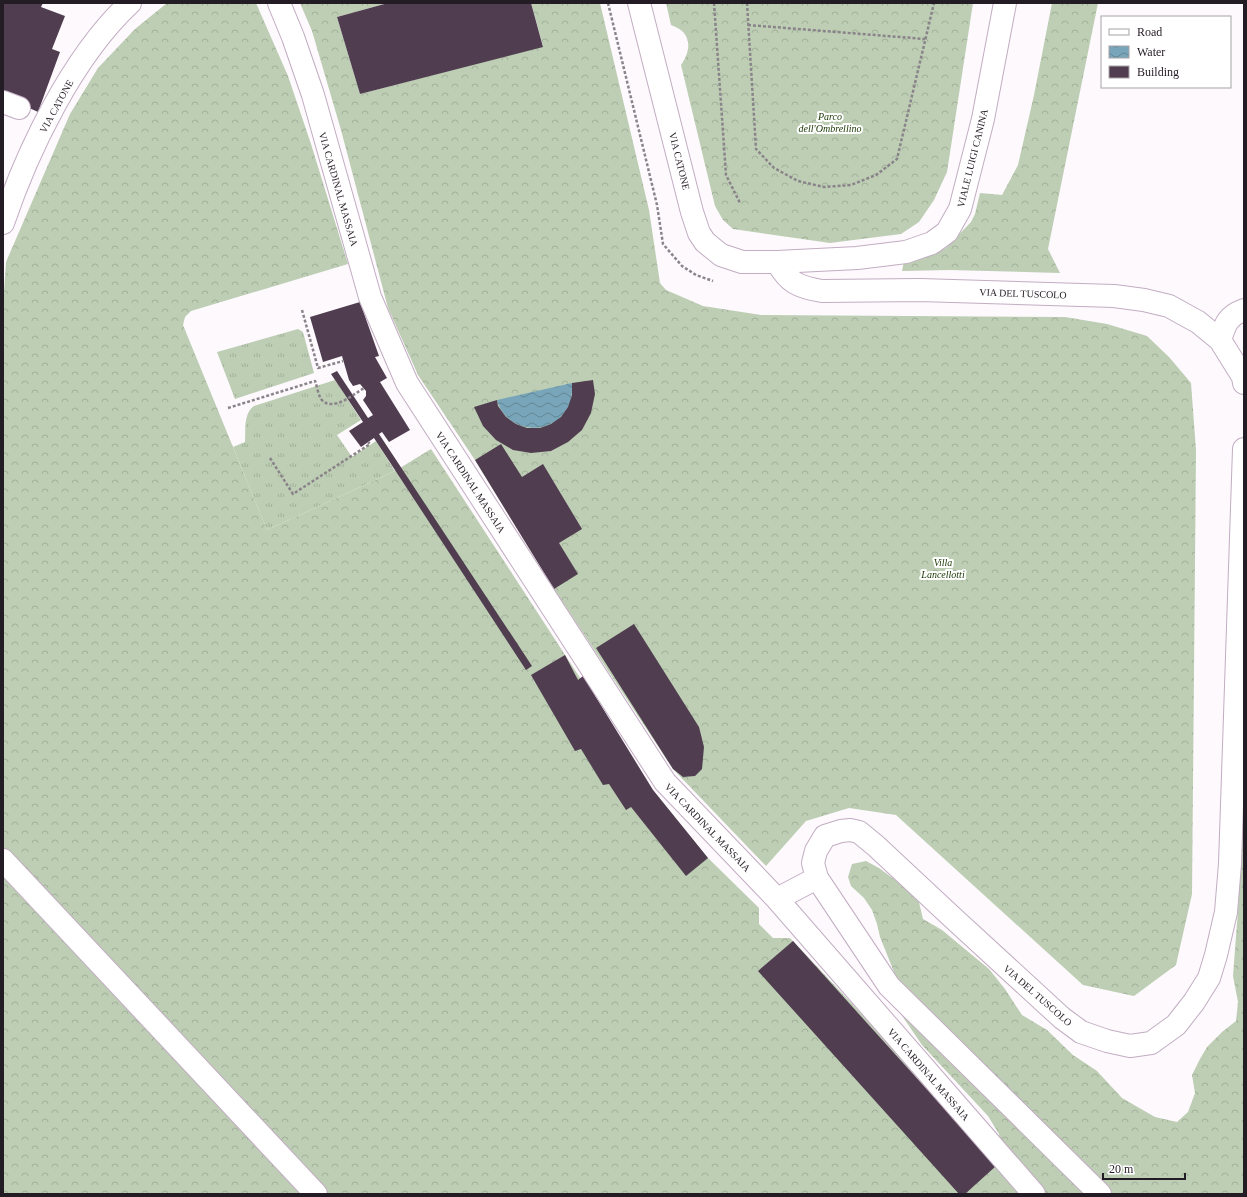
<svg xmlns="http://www.w3.org/2000/svg" width="1247" height="1197" viewBox="0 0 1247 1197" font-family="'Times New Roman',serif">
	<style>
		.grass { fill: url(#grass-tufts) }
		.forest { fill: url(#forest-crowns) }
		.water { fill: url(#water-waves) }
		.building { fill: #503e50 }
		.lines { fill: none; stroke-linecap: round; stroke-linejoin: round }
		.minor-casing { stroke: #c2adc2; stroke-width: 24 }
		.major-casing { stroke: #c2adc2; stroke-width: 24 }
		.path { stroke: #8a848a; stroke-width: 2.5; stroke-dasharray: 3 2; stroke-linecap: butt }
		.minor { stroke: #fff; stroke-width: 22 }
		.major { stroke: #fff; stroke-width: 22 }
		.labels { text-anchor: middle; stroke-width: 4; stroke-linejoin: round; paint-order: stroke }
		.street-label { font-size: 10px; fill: #241c24; stroke: #fff }
		.park-label { font-size: 10px; font-style: italic; fill: #183600; stroke: #fff }
	</style>
	<defs>
		<pattern id="grass-tufts" width="24" height="20" patternUnits="userSpaceOnUse"><rect width="24" height="20" fill="#bdceb4"/><path d="M3 7l-1-3M5 7V3M7 7l1-3M15 17l-1-3M17 17v-4M19 17l1-3" fill="none" stroke="#a2b09b"/></pattern>
		<pattern id="forest-crowns" width="20" height="18" patternUnits="userSpaceOnUse"><rect width="20" height="18" fill="#bdceb4"/><path d="M2 6a3 3 0 1 1 6 0M12 15a3 3 0 1 1 6 0" fill="none" stroke="#a2b09b"/></pattern>
		<pattern id="water-waves" width="16" height="10" patternUnits="userSpaceOnUse"><rect width="16" height="10" fill="#78a5b9"/><path d="M0 5q4-4 8 0t8 0" fill="none" stroke="#628696"/></pattern>
	</defs>
	<rect width="100%" height="100%" fill="#fdf9fd"/>
	<path class="grass" d="M298 329 303 332 314 373 235 399 217 352Z
		M335 380 361 420 337 435 352 457 376 441 395 471 267 530 233 447 245 442C246 430 243 414 254 406Z"/>
	<path class="forest" d="M167 3H256L288 76 311 144 348 264 191 311 185 317 183 325 267 530 395 471 431 449 653 790 708 858 759 908V924L773 938H790L793 941 1031 1194H3V307L6 262 70 114 98 68 135 29Z
		M300 3H388L337 17 360 94 543 46 531 3H600L649 210 660 283 666 290 703 306 761 315 1065 317 1107 324 1147 336 1169 357 1191 383 1196 450 1192 894 1176 965 1134 996 1083 985 896 815 849 808 806 821 766 866 673 769 554 589 475 460 418 375 388 308 341 130 312 31Z
		M666 3H973L947 172 934 200 919 222 901 234 830 243 733 229 723 220 715 206 681 65C692 49 692 32 671 25Z
		M1052 3H1098L1048 249 1060 273 949 270 902 271 904 261 939 252 946 248 971 222 975 214 980 193 1002 195 1018 165 1034 95Z
		M1244 766V1194H1046L1031 1175 1000 1143 999 1134 988 1116 922 1045 892 1001 894 972 880 937 877 924 872 910 864 898 851 886 848 877 852 864 866 861 879 868 894 879 906 885 918 898 923 919 942 930 989 969 1005 989 1022 1015 1047 1030 1073 1055 1097 1071 1122 1098 1155 1117 1177 1122 1188 1112 1195 1093 1192 1075 1200 1059 1207 1047 1222 1032 1236 1021 1238 1002 1233 976 1238 910Z"/>
	<path class="water" d="M572 383C572 391 572 400 568 407 552 438 506 433 497 400Z"/>
	<path class="building" d="M3 3H43L41 7 65 16 52 49 60 52 38 112 3 96Z
		M388 3H531L543 47 360 94 337 17Z
		M360 302 379 356 375 357 387 378 380 382 410 430 389 442 382 432 379 434 532 666 526 670 374 438 361 447 349 431 363 422 331 374 337 371 368 418 373 415 363 400 366 396V391L360 384 353 386 349 380 342 356 323 362 310 317Z
		M593 380 595 394 591 413 582 430 568 442 551 451 531 453 513 450 496 440 483 426 474 407 497 400 498 406 506 417 516 424 527 428H540L551 424 561 417 568 407 572 395V383Z
		M501 444 522 477 543 464 582 529 559 543 578 574 554 589 475 460Z
		M634 624 699 727 704 747 702 769 695 776 683 777 673 769 596 648Z
		M565 655 578 680 583 676 653 790 708 858 686 876 631 807 626 810 609 784 603 785 581 749 575 751 531 675Z
		M793 941 996 1166 965 1194H959L758 971Z"/>
	<g class="lines">
		<g class="minor-casing">
			<path id="minor" d="M279 3 293 37 313 95 370 297 407 383 665 782 777 899 1034 1194
				M3 102 19 108
				M777 262C789 283 798 287 822 291L920 290 1114 296 1144 300 1169 306 1198 322 1220 340 1243 377 1244 383
				M1220 340C1225 325 1227 316 1244 310
				M3 860 316 1194
				M777 899 817 878
				M1100 1194 889 986 817 878 813 863 816 851 825 836 841 831 850 830 859 832 876 846 952 917 1062 1018 1081 1032 1107 1041 1130 1046 1151 1043 1176 1025 1194 1002 1209 978 1216 955 1226 912 1230 864 1244 449"/>
		</g>
		<g class="major-casing">
			<path id="major" d="M639 3 692 212 699 233 705 242 721 255 742 262H777L857 258 906 252 932 243 947 232 960 209 983 119 1005 3
				M3 223C28 149 73 56 130 3"/>
		</g>
		<path class="path" d="M608 3 657 205 663 244 682 266 696 275 713 281
			M714 3 726 175 740 203
			M747 3 756 149 774 168 798 181 824 187 851 185 876 175 897 159 934 3
			M748 25 925 39
			M302 310 318 368 343 361
			M228 408 315 381C317 386 318 394 321 399 332 413 354 394 364 388
			M270 458 293 494 370 444 368 442"/>
		<use href="#minor" class="minor"/>
		<use href="#major" class="major"/>
	</g>
	<g class="labels">
		<g class="street-label">
			<text transform="translate(56 106) rotate(-61)" y="4">VIA CATONE</text>
			<text transform="translate(972 158) rotate(-76)" y="4">VIALE LUIGI CANINA</text>
			<text transform="translate(680 161) rotate(76)" y="4">VIA CATONE</text>
			<text transform="translate(339 189) rotate(74)" y="4">VIA CARDINAL MASSAIA</text>
			<text transform="translate(1023 293) rotate(2)" y="4">VIA DEL TUSCOLO</text>
			<text transform="translate(471 482) rotate(57)" y="4">VIA CARDINAL MASSAIA</text>
			<text transform="translate(708 827) rotate(46)" y="4">VIA CARDINAL MASSAIA</text>
			<text transform="translate(1038 995) rotate(41)" y="4">VIA DEL TUSCOLO</text>
			<text transform="translate(929 1074) rotate(49)" y="4">VIA CARDINAL MASSAIA</text>
		</g>
		<g class="park-label">
			<text x="830" y="120">Parco<tspan x="830" dy="12">dell'Ombrellino</tspan></text>
			<text x="943" y="566">Villa<tspan x="943" dy="12">Lancellotti</tspan></text>
		</g>
	</g>
	<rect width="1247" height="1197" fill="none" stroke="#241c24" stroke-width="8"/>
	<rect x="1101" y="16" width="130" height="72" fill="#ffffff" stroke="#a7a4a7"/>
	<rect x="1109" y="29" width="20" height="6" fill="#ffffff" stroke="#a7a4a7"/>
	<text x="1137" y="36" font-size="12" fill="#241c24">Road</text>
	<rect x="1109" y="46" width="20" height="12" fill="url(#water-waves)" stroke="#a7a4a7"/>
	<text x="1137" y="56" font-size="12" fill="#241c24">Water</text>
	<rect x="1109" y="66" width="20" height="12" fill="#503e50" stroke="#a7a4a7"/>
	<text x="1137" y="76" font-size="12" fill="#241c24">Building</text>
	<path d="M1103 1173v6h82v-6" fill="none" stroke="#241c24" stroke-width="2"/>
	<text x="1109" y="1173" font-size="12" fill="#241c24" stroke="#ffffff" stroke-width="3" paint-order="stroke">20 m</text>
</svg>
